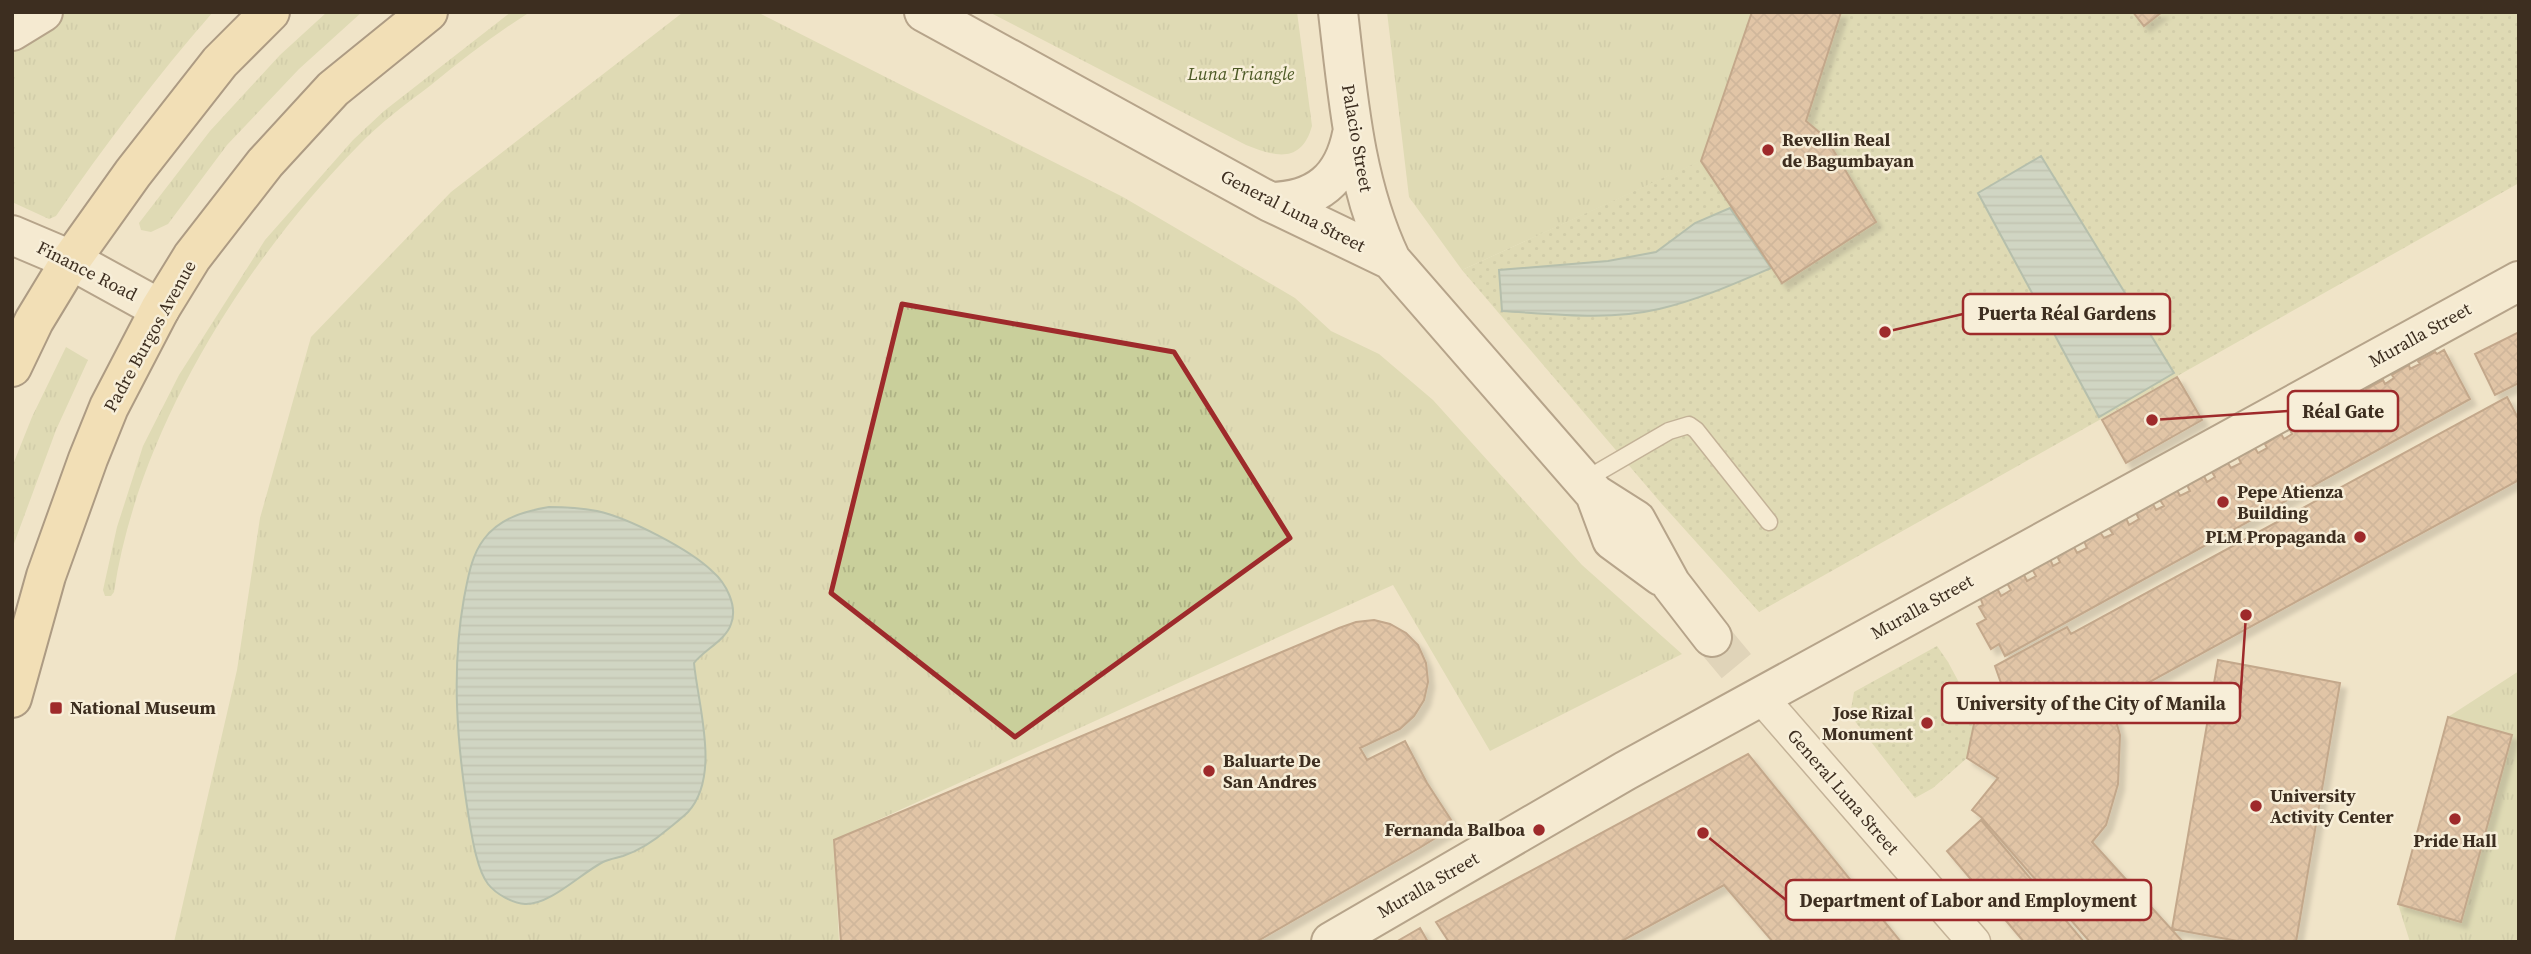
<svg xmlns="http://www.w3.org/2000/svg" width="2531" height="954" viewBox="0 0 2531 954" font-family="'Source Serif 4',serif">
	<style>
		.grass { fill: url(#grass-tufts) }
		.garden { fill: url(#garden-dots) }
		.water { fill: url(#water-rules); stroke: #6f938a; stroke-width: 2 }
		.building { fill: url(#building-cross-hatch); stroke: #8d5f41; stroke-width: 2; filter: url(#shadow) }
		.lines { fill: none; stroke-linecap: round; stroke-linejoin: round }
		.secondary-tunnel { stroke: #ccc0a6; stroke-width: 38; stroke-dasharray: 38 19; stroke-linecap: butt }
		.lane-casing { stroke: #8d765c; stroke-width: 19 }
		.street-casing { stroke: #8d765c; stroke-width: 35 }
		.secondary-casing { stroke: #6f573f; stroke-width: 42 }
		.primary-casing { stroke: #5b4430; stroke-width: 42 }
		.lane { stroke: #faf1dc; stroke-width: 16 }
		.street { stroke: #faf1dc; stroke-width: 32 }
		.secondary { stroke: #faf1dc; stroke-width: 38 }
		.primary { stroke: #f3d9a0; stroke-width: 38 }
		.marked { fill: none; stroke: #9e2a2b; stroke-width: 5; stroke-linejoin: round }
		.poi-dot { fill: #9e2a2b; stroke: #f7eed8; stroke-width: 2.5 }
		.labels { text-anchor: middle; stroke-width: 5; stroke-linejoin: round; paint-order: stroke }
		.park-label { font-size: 18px; font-style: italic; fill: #4d5a26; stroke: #f7eed8 }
		.street-label { font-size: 18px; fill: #3d2e20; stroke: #f7eed8 }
		.poi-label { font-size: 18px; font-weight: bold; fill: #3d2e20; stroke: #f7eed8; text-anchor: start }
		.leader { fill: none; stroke: #9e2a2b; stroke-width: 2.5 }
		.callout-dot { fill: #9e2a2b; stroke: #f7eed8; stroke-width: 2.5 }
		.callout { fill: #f7eed8; stroke: #9e2a2b; stroke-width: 2.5 }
		.callout-label { font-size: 19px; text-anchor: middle; font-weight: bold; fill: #3d2e20 }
	</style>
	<defs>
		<pattern id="grass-tufts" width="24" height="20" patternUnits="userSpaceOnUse" patternTransform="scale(1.75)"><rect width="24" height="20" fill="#c9cf9b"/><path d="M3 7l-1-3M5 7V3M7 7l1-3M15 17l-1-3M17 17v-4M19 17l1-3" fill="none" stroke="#aeb285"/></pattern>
		<pattern id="garden-dots" width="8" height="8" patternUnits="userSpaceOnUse" patternTransform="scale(1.75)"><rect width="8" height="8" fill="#c9cf9b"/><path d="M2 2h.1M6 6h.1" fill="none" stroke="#aeb285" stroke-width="1.8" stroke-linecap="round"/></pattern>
		<pattern id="water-rules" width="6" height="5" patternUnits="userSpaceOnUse" patternTransform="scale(1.75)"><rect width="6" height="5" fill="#a9c4bc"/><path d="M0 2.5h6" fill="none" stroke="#8ba098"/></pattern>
		<pattern id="building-cross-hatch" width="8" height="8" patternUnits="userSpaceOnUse" patternTransform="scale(1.75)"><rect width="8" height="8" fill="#cf9f7d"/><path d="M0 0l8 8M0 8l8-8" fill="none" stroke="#a98266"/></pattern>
		<filter id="shadow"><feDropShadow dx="6" dy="6" stdDeviation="2" flood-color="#0004"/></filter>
	</defs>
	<rect width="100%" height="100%" fill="#f0e4c8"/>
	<path class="grass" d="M60 12H213C156 77 105 145 56 216L49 219 12 202V41Z
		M327 12H362L299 69 227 145 168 224 151 232 141 230 139 223 210 131 280 55Z
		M511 12H530C495 34 463 59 431 85 406 104 380 123 358 146 244 262 138 430 114 592L111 596H105L103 590 117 527 143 446 179 375 265 240 353 140 384 111Z
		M689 12 759 13 1123 197 1295 298 1331 331 1379 354 1433 400 1582 565 1682 654 1490 751 1393 585 834 840 839 942H174L237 670 260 518 311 337 451 192 682 13Z
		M989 12H1297L1312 126C1301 165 1274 156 1246 145Z
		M1387 12H1752L1701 161 1462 270 1409 197Z
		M66 347 88 360 56 430 12 549V467L32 417Z
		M2519 671V942H2410L2398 904 2462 921 2511 735 2448 717Z"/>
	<path class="garden" d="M1752 12H2519V183L1759 612 1661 503 1462 270 1700 161Z
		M1937 646 1948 662 1976 714 1967 758 1933 788 1915 798 1850 715 1854 692Z"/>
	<path class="water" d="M2041 156 2174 373 2099 417 1978 193Z
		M1730 208 1771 268C1734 284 1698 300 1659 309 1608 321 1553 314 1502 311L1499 270 1608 261 1656 252 1695 223Z
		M549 507C565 507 581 508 597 511 629 518 689 549 712 571 726 583 738 606 731 624 726 640 704 650 694 663 698 706 721 776 688 812 682 818 674 824 668 829 654 841 641 850 623 856 616 858 609 859 603 862 580 874 550 905 525 904 512 903 496 894 488 884 477 870 472 837 469 819 457 745 451 671 464 598 468 578 471 556 484 539 500 518 525 511 549 507Z"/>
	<path class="building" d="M1752 12H1841L1806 121 1826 138 1876 222 1782 283 1701 161Z
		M2133 12H2162L2144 26Z
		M2519 332V383L2495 395 2475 354Z
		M2444 350 2470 399 2005 656 1999 644 1991 649 1977 624 1986 619 1979 607 1983 605 1980 597 1997 588 2001 596 2011 590 2007 583 2023 573 2027 581 2036 576 2032 569 2050 559 2053 566 2060 562 2057 556 2074 547 2077 553 2087 548 2084 541 2100 532 2104 538 2113 534 2109 528 2126 518 2129 525 2139 519 2136 513 2153 504 2156 510 2164 506 2160 500 2177 490 2180 496 2190 491 2187 485 2191 483 2204 476 2207 482 2215 477 2212 472 2228 463 2231 468 2241 463 2238 457 2255 448 2258 453 2267 448 2265 444 2281 434 2284 439 2292 434 2290 430 2307 421 2309 425 2318 420 2315 417 2332 407 2334 411 2343 406 2341 402 2358 393 2360 397 2368 392 2366 389 2383 380 2385 384 2394 378 2392 375 2409 365 2410 369 2420 364 2418 361 2435 352 2437 354Z
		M2177 377 2202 420 2126 463 2102 420Z
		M2507 397 2519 420V480L2111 703 2120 735 2118 784 2106 825 2092 842 2183 942H2090L1981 817 1972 810 1998 778 1967 758 1976 714 2009 706 1995 666 2067 627 2071 634Z
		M1374 620 1390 624 1406 633 1418 645 1426 663 1428 682 1424 700 1414 716 1400 729 1360 748 1367 760 1405 741 1427 783 1455 826 1421 847 1256 942H841L834 840 1339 628 1356 622Z
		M2218 660 2340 683 2296 942H2243L2172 929Z
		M2448 717 2512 735 2461 922 2398 904Z
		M1748 754 1901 942H1773L1724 885 1620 942H1449L1436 922Z
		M1981 820 2084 942H2024L1947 851Z
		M1420 928 1428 942H1396Z"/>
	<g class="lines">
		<path class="secondary-tunnel" d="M1712 637 1742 673"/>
		<g class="lane-casing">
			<path id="lane" d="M1583 481 1669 431 1689 425 1696 430 1769 522"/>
		</g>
		<g class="street-casing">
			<path id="street" d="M1761 697 1974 942"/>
		</g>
		<g class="secondary-casing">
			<path id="secondary" d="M924 12 1270 202 1391 260 1595 494 1636 520 1671 584 1712 637
				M1338 12C1348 97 1354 182 1391 260
				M12 31 43 12
				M1270 202C1317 201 1343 179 1352 134
				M12 235 71 260 160 309
				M1595 494 1612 540 1661 576
				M1331 942 1625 771 2519 281"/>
		</g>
		<g class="primary-casing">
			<path id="primary" d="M12 367 34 321 71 260 133 173 220 62 270 12
				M12 698 46 576 88 459 109 407 160 309 192 257 265 163 333 89 428 12"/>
		</g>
		<use href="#lane" class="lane"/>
		<use href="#street" class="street"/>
		<use href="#secondary" class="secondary"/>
		<use href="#primary" class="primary"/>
	</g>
	<path d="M0 0H2531V954H0ZM902 304 1174 352 1290 538 1015 737 831 593Z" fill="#f0e4c8" fill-opacity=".55" fill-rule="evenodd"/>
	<path class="marked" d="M902 304 1174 352 1290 538 1015 737 831 593Z"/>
	<g class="poi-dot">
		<circle cx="1768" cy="150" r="7"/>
		<circle cx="2223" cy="502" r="7"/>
		<circle cx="2360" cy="537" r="7"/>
		<rect x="49" y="701" width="14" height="14" rx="3.5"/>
		<circle cx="1927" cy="723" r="7"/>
		<circle cx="1209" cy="771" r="7"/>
		<circle cx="2256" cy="806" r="7"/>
		<circle cx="2455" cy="819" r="7"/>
		<circle cx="1539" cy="830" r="7"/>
	</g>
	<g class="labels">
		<g class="park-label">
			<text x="1241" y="80">Luna Triangle</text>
		</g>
		<g class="street-label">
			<text transform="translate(1357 138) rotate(80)" y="6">Palacio Street</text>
			<text transform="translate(1293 211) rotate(27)" y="6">General Luna Street</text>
			<text transform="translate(87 271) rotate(27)" y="6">Finance Road</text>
			<text transform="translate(2420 335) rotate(-29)" y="6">Muralla Street</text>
			<text transform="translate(150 336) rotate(-61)" y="6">Padre Burgos Avenue</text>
			<text transform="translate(1922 607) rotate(-29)" y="6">Muralla Street</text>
			<text transform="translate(1843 792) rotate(49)" y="6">General Luna Street</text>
			<text transform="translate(1428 885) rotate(-30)" y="6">Muralla Street</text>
		</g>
		<g class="poi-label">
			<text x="1782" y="146">Revellin Real<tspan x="1782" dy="21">de Bagumbayan</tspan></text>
			<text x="2237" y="498">Pepe Atienza<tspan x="2237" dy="21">Building</tspan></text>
			<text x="2346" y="543" text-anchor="end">PLM Propaganda</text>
			<text x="70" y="714">National Museum</text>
			<text x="1913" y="719" text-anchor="end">Jose Rizal<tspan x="1913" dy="21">Monument</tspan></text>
			<text x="1223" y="767">Baluarte De<tspan x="1223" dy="21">San Andres</tspan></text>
			<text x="2270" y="802">University<tspan x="2270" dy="21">Activity Center</tspan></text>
			<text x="1525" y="836" text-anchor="end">Fernanda Balboa</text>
			<text x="2455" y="847" text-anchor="middle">Pride Hall</text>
		</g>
	</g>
	<path class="leader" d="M1885 332L1963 314M2152 420L2288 411M2246 615L2240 703M1703 833L1786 900"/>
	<g class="callout-dot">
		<circle cx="1885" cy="332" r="7"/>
		<circle cx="2152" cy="420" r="7"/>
		<circle cx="2246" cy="615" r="7"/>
		<circle cx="1703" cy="833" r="7"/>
	</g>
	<g class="callout">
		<rect x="1963" y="294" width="207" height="40" rx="7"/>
		<rect x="2288" y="391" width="110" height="40" rx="7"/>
		<rect x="1942" y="683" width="298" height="40" rx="7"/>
		<rect x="1786" y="880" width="365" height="40" rx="7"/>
	</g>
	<g class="callout-label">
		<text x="2067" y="320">Puerta Réal Gardens</text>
		<text x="2343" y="418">Réal Gate</text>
		<text x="2091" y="710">University of the City of Manila</text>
		<text x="1968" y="907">Department of Labor and Employment</text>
	</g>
	<rect width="2531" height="954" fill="none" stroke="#3d2e20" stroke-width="28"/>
</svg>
